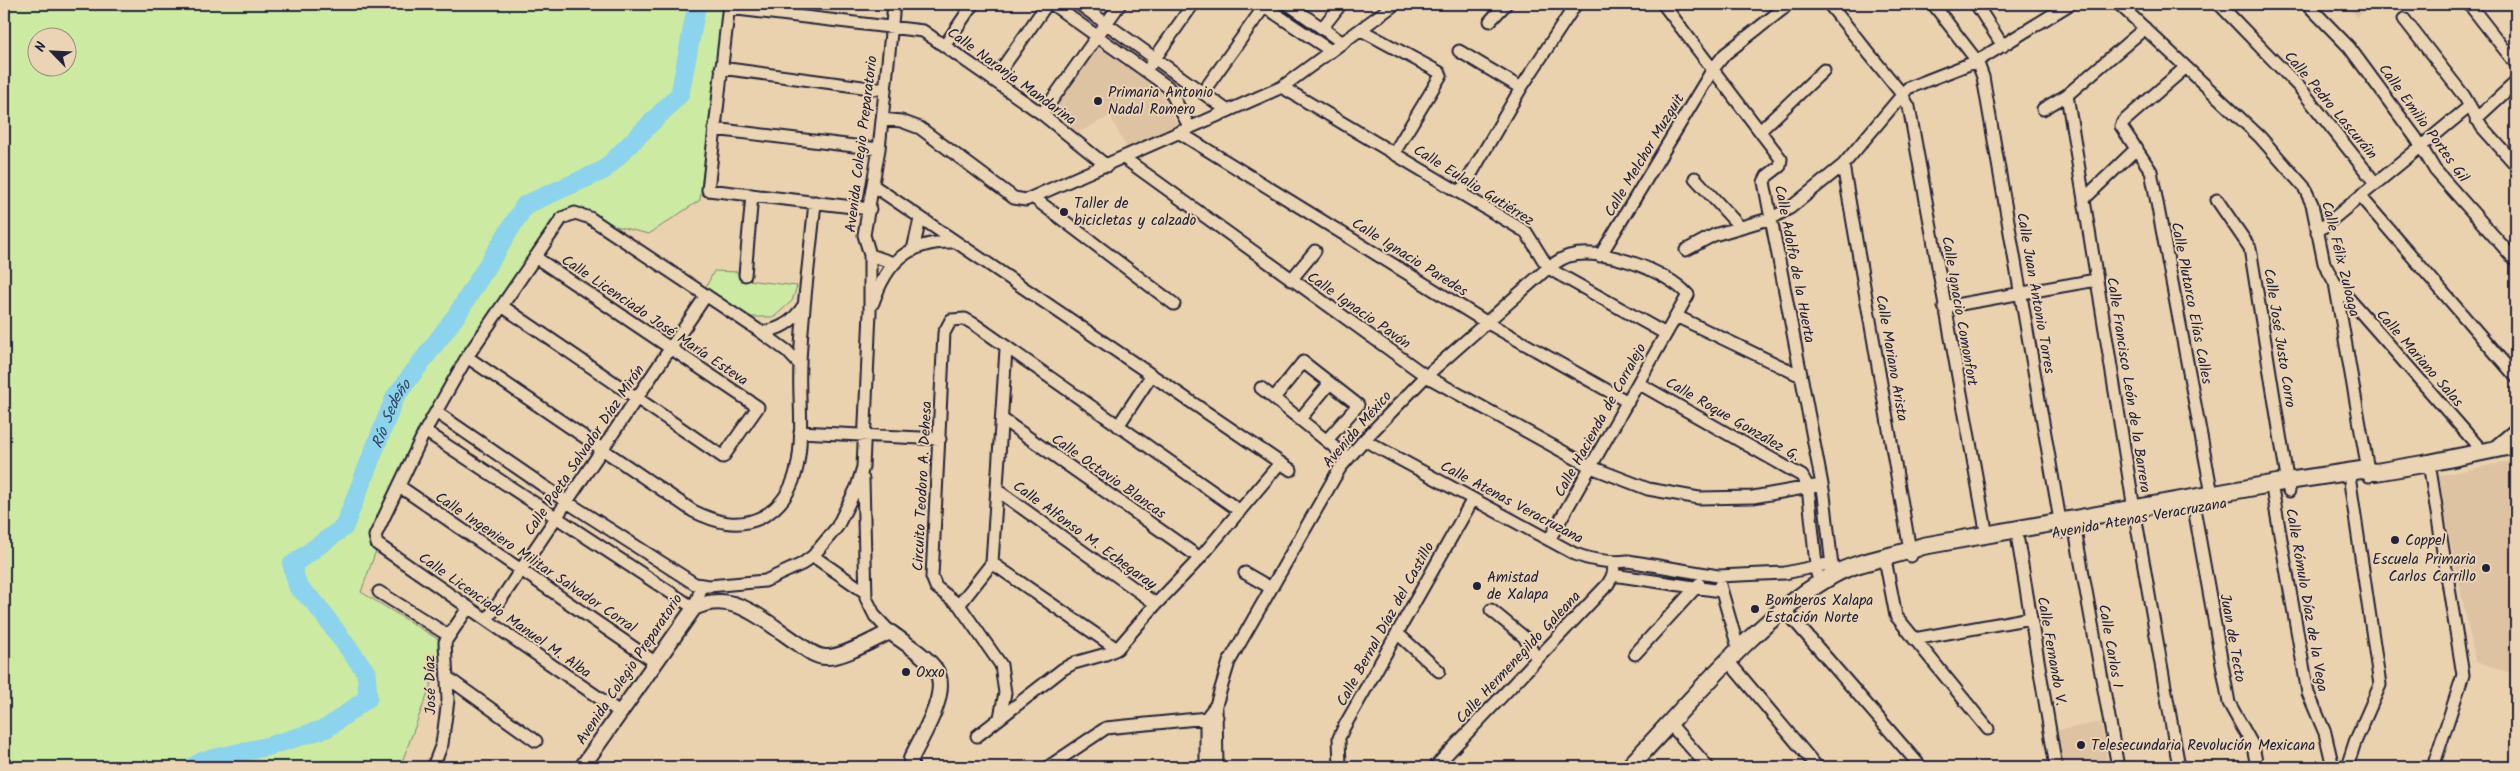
<svg xmlns="http://www.w3.org/2000/svg" width="2520" height="771" viewBox="0 0 2520 771" font-family="Kalam,sans-serif">
	<style>
		.built { fill: #dec3a3 }
		.green { fill: #cceaa1; stroke: #77866e; fill-rule: evenodd }
		.lines { fill: none; stroke-linecap: round; stroke-linejoin: round }
		.river { stroke: #8cd3ed; stroke-width: 19 }
		.minor-casing { stroke: #22223b; stroke-width: 15 }
		.tertiary-casing { stroke: #22223b; stroke-width: 18 }
		.secondary-casing { stroke: #22223b; stroke-width: 20 }
		.minor { stroke: #ead4b3; stroke-width: 11 }
		.tertiary { stroke: #ead4b3; stroke-width: 14 }
		.secondary { stroke: #ead4b3; stroke-width: 16 }
		.poi-dot { fill: #22223b; stroke: #ead4b3; stroke-width: 2 }
		.labels { text-anchor: middle; stroke-width: 4; stroke-linejoin: round; paint-order: stroke }
		.street-label { font-size: 15px; fill: #22223b; stroke: #ead4b3 }
		.poi-label { font-size: 15px; fill: #22223b; stroke: #ead4b3; text-anchor: start }
		.water-label { font-size: 16px; font-style: italic; fill: #37455f; stroke: #ead4b3 }
	</style>
	<rect width="100%" height="100%" fill="#ebd2af"/>
	<filter id="ink" filterUnits="userSpaceOnUse"><feTurbulence type="fractalNoise" baseFrequency=".02" numOctaves="2"/><feDisplacementMap in="SourceGraphic" scale="10" xChannelSelector="R" yChannelSelector="G"/><feConvolveMatrix kernelMatrix="1 2 1 2 8 2 1 2 1" color-interpolation-filters="sRGB"/></filter>
	<g filter="url(#ink)">
		<path class="built" d="M2345 4H2373L2357 17Z
			M1099 46 1159 90 1180 129 1129 153 1110 116 1075 134 1050 113Z
			M2515 460 2516 462V675L2475 661 2437 476Z
			M2101 722 2107 759 2061 767 2054 731Z"/>
		<path class="green" d="M4 4H727L731 43 713 88 700 200 649 234 603 223 571 211 416 440 361 592 446 644 400 767H4ZM38 38H68V68H38Z
			M714 271 738 272 739 279 797 286 792 301 774 317H748L706 287Z"/>
		<g class="lines">
			<path class="river" id="s1" d="M193 767 203 761 269 746 327 728 368 698 366 672 315 603 298 587 292 565 344 527 395 397 456 316 525 205 604 170 680 94 697 4"/>
			<g class="minor-casing">
				<path id="minor" d="M729 4 708 190 870 209
					M1052 4 1168 87 1190 128
					M1079 4 1228 111
					M1261 4 1331 51
					M1288 4 1343 43
					M1663 4 1781 159 1780 166 1767 176 1764 182 1824 495 1833 575
					M1829 4 1901 93 1909 107 1987 536
					M1933 4 1977 61 1983 77 2062 532
					M1976 4 2003 46
					M2119 4 2260 137 2304 187 2312 204 2324 263 2335 283 2369 476
					M2219 4 2300 88 2376 184
					M2307 4 2349 47 2416 138 2435 170 2516 261
					M2469 4 2516 64
					M729 8 923 31 1042 114 1107 166
					M2404 19 2464 96 2482 127 2516 165
					M1490 21 1506 4
					M1323 27 1341 4
					M1361 30 1439 72 1441 75 1394 153
					M945 45 973 4
					M1459 51 1521 88
					M1151 64 1193 4
					M2186 67 2123 122 2121 126 2151 171 2212 494
					M721 68 885 90
					M994 80 1047 4
					M1282 87 1526 232 1544 261 1555 272 1666 334
					M1203 92 1266 4
					M2067 95 2134 509 2179 767
					M2043 109 2067 95 2145 28
					M1042 114 1120 4
					M882 119 901 121 920 128 1014 198 1026 200 1282 87 1395 4
					M2476 119 2516 82
					M714 129 879 149
					M1760 131 1824 70
					M1180 133 1486 322 1628 402
					M1124 158 1426 376 1591 467 1648 489 1699 498 1753 497 1821 485
					M1843 165 1911 556
					M1695 178 1740 227
					M874 186 1291 470
					M1460 193 1521 88 1576 4
					M2361 197 2516 377
					M1034 198 1174 304
					M2084 199 2137 148
					M2217 200 2250 248 2289 491
					M2317 232 2470 106
					M913 250 920 219
					M1686 250 1714 235 1772 218 1790 208 1843 165 1908 88 1977 61 2070 4
					M870 255 894 263
					M1600 256 1713 69 1725 54 1784 8
					M745 275 752 195
					M1291 280 1315 251
					M2336 284 2483 452
					M873 303C887 261 909 241 954 242
					M502 306 723 457 758 407 535 257
					M1944 307 2096 280
					M1676 316 1801 376
					M761 332C780 330 793 322 804 305
					M467 357 693 511C715 522 738 529 762 517 815 489 797 414 800 364 802 310 810 256 815 202
					M1638 383 1802 476 1808 487 1817 574
					M1261 388 1348 458
					M1274 398 1303 362 1358 405 1327 440
					M436 412 567 502 695 584 709 586 765 581 802 564 813 556 837 527 857 487 863 467 870 312V255L864 235 879 149 894 4
					M1002 419 1200 558
					M1300 419 1330 383
					M1118 426 1151 376
					M425 431 694 608 702 586
					M800 432 940 439
					M1364 440 1575 554C1593 561 1609 563 1628 561L1718 576 1785 573 1832 563
					M2429 463 2463 675 2433 767
					M863 479 866 598 875 616 890 632
					M399 486 656 663
					M997 490 1156 604
					M2273 494 2308 693 2325 733 2333 767
					M2194 508 2229 703 2253 746 2257 767
					M2075 530 2118 767
					M2018 541 2056 767
					M813 556 865 592
					M1885 559 1896 616 1988 729
					M992 563 1117 649
					M1245 573 1271 588
					M1613 575 1721 591
					M1720 585 1739 651
					M379 592 448 635
					M959 605 992 563 1006 349
					M1491 610 1524 637 1537 659
					M1785 610 1921 767
					M487 620 705 297
					M1397 633 1439 671
					M1914 639 2031 618
					M1635 654 1699 584
					M1729 662 1817 767
					M448 678 536 741
					M1216 709 1217 767
					M621 713 377 544 375 536 425 431 467 357 562 218 575 213 590 218 761 332 787 351 800 365
					M1000 717 1005 693 1001 665 959 605 936 587 932 577 944 333 951 320 965 319 974 324 1240 511
					M1670 724 1708 767
					M977 736 1063 669 1074 663 1106 654 1117 649 1156 604 1200 558 1280 463
					M433 767 442 744 448 700 445 642 468 608
					M1048 767 1106 728 1217 717
					M1206 767V718L1216 705 1229 662 1340 468 1364 440 1426 376 1549 267C1555 263 1562 258 1569 256 1602 247 1666 270 1688 295L1549 540
					M1340 767 1339 738 1344 727 1473 499
					M1435 767 1608 584 1613 575 1614 563
					M2347 767 2355 742 2380 685 2350 482"/>
			</g>
			<g class="tertiary-casing">
				<path id="tertiary" d="M582 767 694 608C734 588 766 623 799 644 807 650 816 657 826 657 843 658 874 639 890 632 903 642 930 658 937 672 949 695 921 737 911 759V767"/>
			</g>
			<g class="secondary-casing">
				<path id="secondary" d="M2497 448 2516 432
					M1629 767C1688 705 1758 617 1833 575 1860 560 1894 557 1923 546L2288 481 2361 470 2376 472 2429 463 2516 445"/>
			</g>
			<use href="#minor" class="minor"/>
			<use href="#tertiary" class="tertiary"/>
			<use href="#secondary" class="secondary"/>
		</g>
	</g>
	<g class="poi-dot">
		<circle cx="1098" cy="101" r="5"/>
		<circle cx="1064" cy="212" r="5"/>
		<circle cx="2395" cy="540" r="5"/>
		<circle cx="2486" cy="568" r="5"/>
		<circle cx="1477" cy="586" r="5"/>
		<circle cx="1755" cy="609" r="5"/>
		<circle cx="906" cy="672" r="5"/>
		<circle cx="2081" cy="745" r="5"/>
	</g>
	<g class="labels">
		<g class="street-label">
			<text transform="translate(1012 76) rotate(36)" y="5">Calle Naranja Mandarina</text>
			<text transform="translate(2331 105) rotate(50)" y="5">Calle Pedro Lascuráin</text>
			<text transform="translate(2424 123) rotate(54)" y="5">Calle Emilio Portes Gil</text>
			<text transform="translate(861 144) rotate(-83)" y="5">Avenida Colegio Preparatorio</text>
			<text transform="translate(1644 155) rotate(-59)" y="5">Calle Melchor Muzguit</text>
			<text transform="translate(1474 185) rotate(32)" y="5">Calle Eulalio Gutiérrez</text>
			<text transform="translate(1410 257) rotate(32)" y="5">Calle Ignacio Paredes</text>
			<text transform="translate(2341 259) rotate(76)" y="5">Calle Félix Zuloaga</text>
			<text transform="translate(1795 264) rotate(79)" y="5">Calle Adolfo de la Huerta</text>
			<text transform="translate(2036 293) rotate(80)" y="5">Calle Juan Antonio Torres</text>
			<text transform="translate(2192 303) rotate(79)" y="5">Calle Plutarco Elías Calles</text>
			<text transform="translate(1359 310) rotate(35)" y="5">Calle Ignacio Pavón</text>
			<text transform="translate(1960 311) rotate(80)" y="5">Calle Ignacio Comonfort</text>
			<text transform="translate(655 320) rotate(34)" y="5">Calle Licenciado José María Esteva</text>
			<text transform="translate(2280 338) rotate(81)" y="5">Calle José Justo Corro</text>
			<text transform="translate(1892 358) rotate(80)" y="5">Calle Mariano Arista</text>
			<text transform="translate(2420 358) rotate(49)" y="5">Calle Mariano Salas</text>
			<text transform="translate(2129 385) rotate(81)" y="5">Calle Francisco León de la Barrera</text>
			<text transform="translate(1733 419) rotate(30)" y="5">Calle Roque González G.</text>
			<text transform="translate(1600 420) rotate(-61)" y="5">Calle Hacienda de Corralejo</text>
			<text transform="translate(1357 429) rotate(-49)" y="5">Avenida México</text>
			<text transform="translate(584 450) rotate(-56)" y="5">Calle Poeta Salvador Díaz Mirón</text>
			<text transform="translate(1109 476) rotate(35)" y="5">Calle Octavio Blancas</text>
			<text transform="translate(922 486) rotate(-87)" y="5">Circuito Teodoro A. Dehesa</text>
			<text transform="translate(1512 502) rotate(28)" y="5">Calle Atenas Veracruzana</text>
			<text transform="translate(2139 518) rotate(-10)" y="5">Avenida Atenas Veracruzana</text>
			<text transform="translate(1085 535) rotate(36)" y="5">Calle Alfonso M. Echegaray</text>
			<text transform="translate(536 562) rotate(34)" y="5">Calle Ingeniero Militar Salvador Corral</text>
			<text transform="translate(2307 600) rotate(80)" y="5">Calle Rómulo Díaz de la Vega</text>
			<text transform="translate(505 615) rotate(35)" y="5">Calle Licenciado Manuel M. Alba</text>
			<text transform="translate(1385 624) rotate(-61)" y="5">Calle Bernal Díaz del Castillo</text>
			<text transform="translate(2233 638) rotate(80)" y="5">Juan de Tecto</text>
			<text transform="translate(2111 646) rotate(80)" y="5">Calle Carlos I</text>
			<text transform="translate(2052 651) rotate(80)" y="5">Calle Fernando V.</text>
			<text transform="translate(1518 657) rotate(-47)" y="5">Calle Hermenegildo Galeana</text>
			<text transform="translate(629 669) rotate(-56)" y="5">Avenida Colegio Preparatorio</text>
			<text transform="translate(430 685) rotate(-91)" y="5">José Díaz</text>
		</g>
		<g class="poi-label">
			<text x="1108" y="97">Primaria Antonio<tspan x="1108" dy="17">Nadal Romero</tspan></text>
			<text x="1074" y="208">Taller de<tspan x="1074" dy="17">bicicletas y calzado</tspan></text>
			<text x="2405" y="545">Coppel</text>
			<text x="2476" y="564" text-anchor="end">Escuela Primaria<tspan x="2476" dy="17">Carlos Carrillo</tspan></text>
			<text x="1487" y="582">Amistad<tspan x="1487" dy="17">de Xalapa</tspan></text>
			<text x="1765" y="605">Bomberos Xalapa<tspan x="1765" dy="17">Estación Norte</tspan></text>
			<text x="916" y="677">Oxxo</text>
			<text x="2091" y="750">Telesecundaria Revolución Mexicana</text>
		</g>
		<g class="water-label">
			<text dy="6" stroke="none"><textPath href="#s1" startOffset="536">Río Sedeño</textPath></text>
		</g>
	</g>
	<rect width="2520" height="771" fill="none" stroke="#ead4b3" stroke-width="20"/>
	<rect x="10" y="10" width="2500" height="751" fill="none" stroke="#22223b" stroke-width="2" filter="url(#ink)"/>
	<g transform="translate(52 52) rotate(294)"><circle r="24" fill="#ead4b3" stroke="#9a8d83"/>
	<path d="M0-4L9 19L0 12L-9 19Z" fill="#22223b"/>
	<text y="-8" font-size="14" font-weight="bold" text-anchor="middle" fill="#22223b">N</text>
	</g>
</svg>
